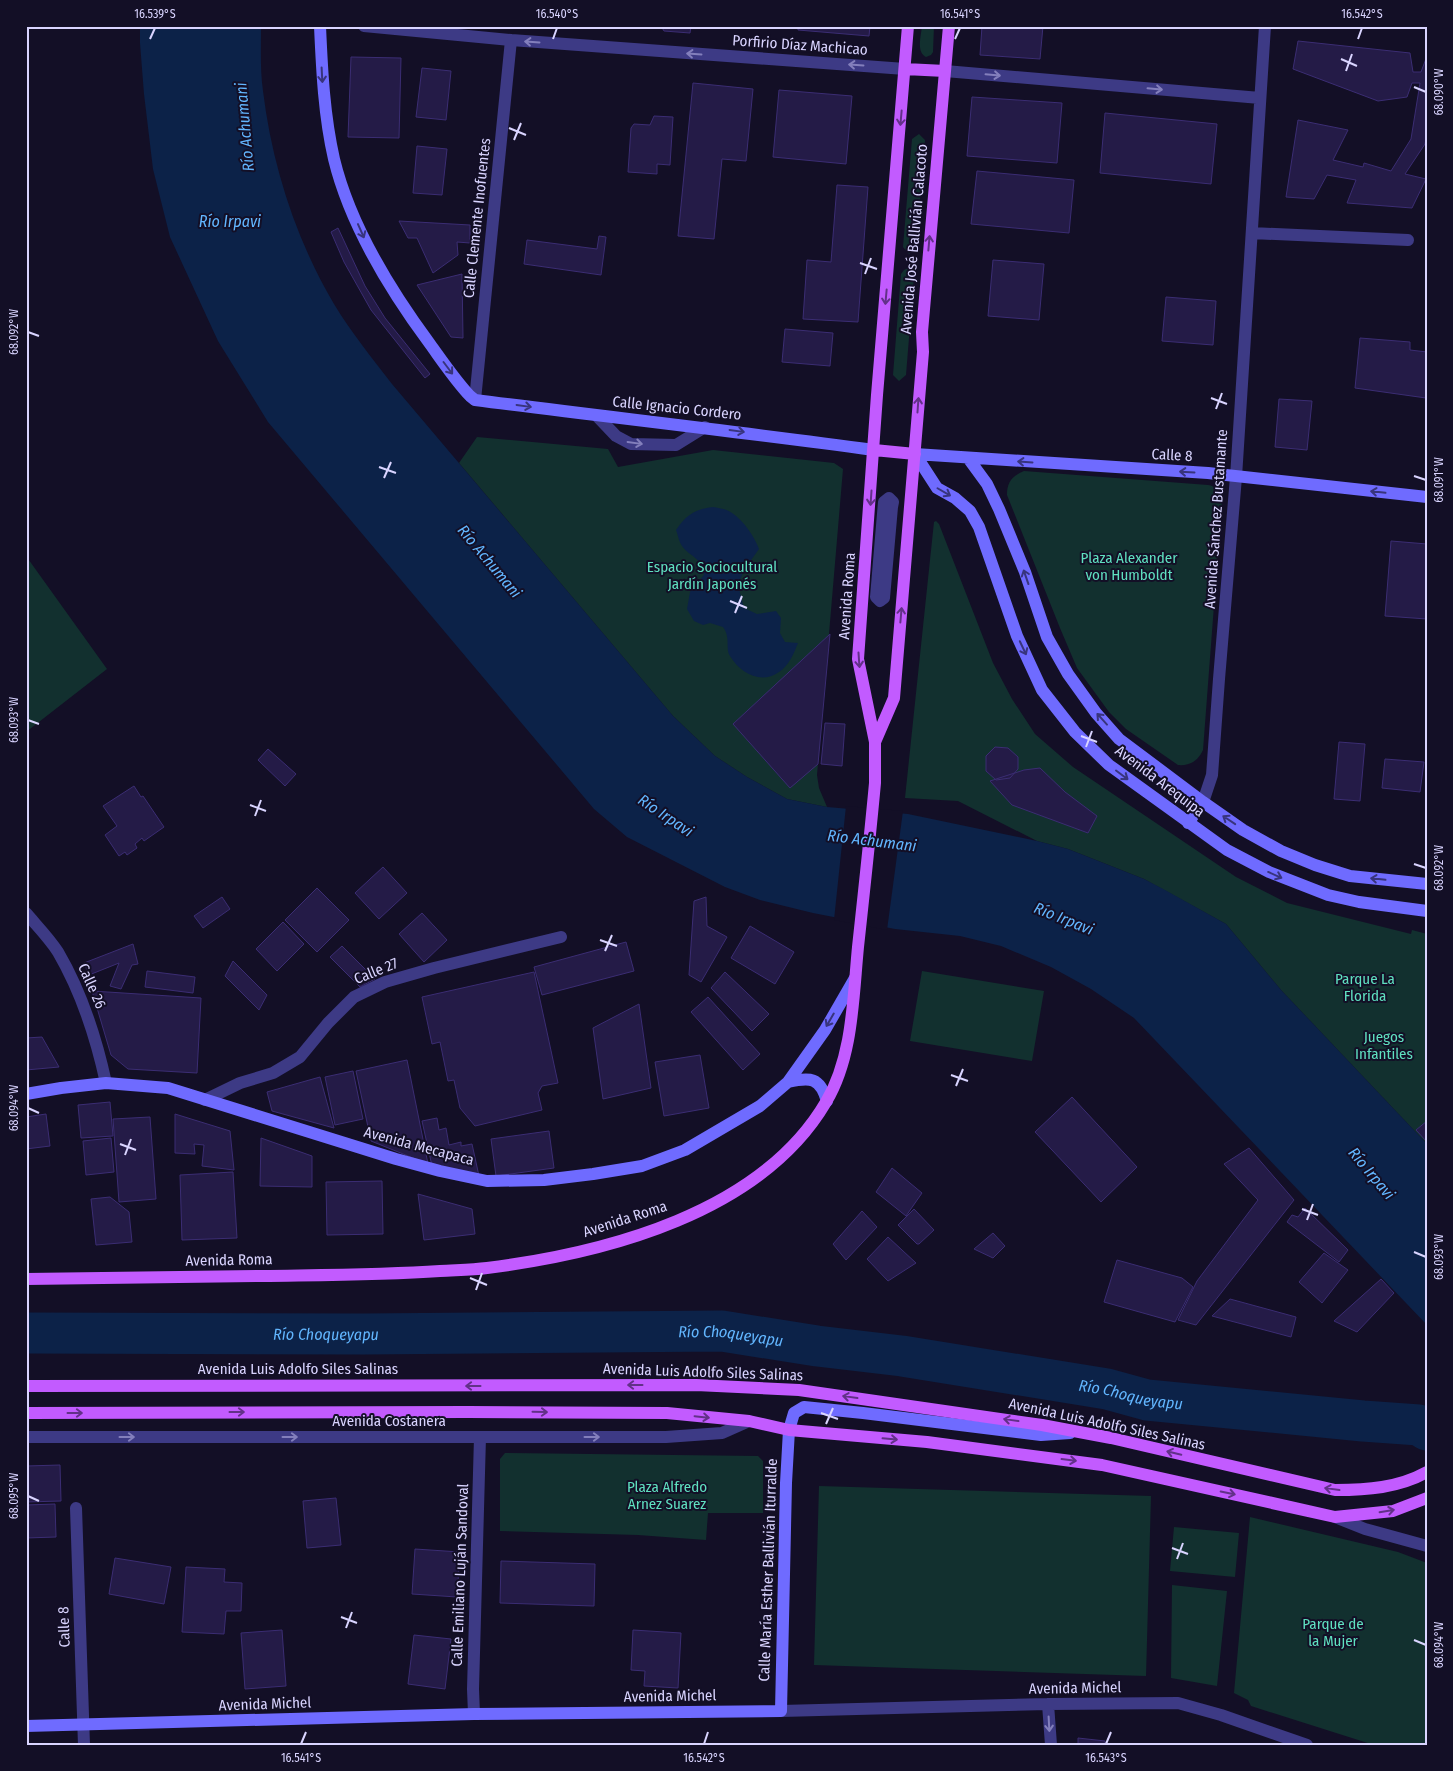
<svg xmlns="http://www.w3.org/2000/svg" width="1453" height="1771" viewBox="0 0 1453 1771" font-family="'Fira Sans Condensed',sans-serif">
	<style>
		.green { fill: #12302f }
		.water { fill: #0c2248 }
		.pier { fill: #130f26 }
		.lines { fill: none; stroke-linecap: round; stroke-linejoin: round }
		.river { stroke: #0c2248; stroke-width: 41 }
		.building { fill: #241b47; stroke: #3b2d73 }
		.lane { stroke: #3d3a85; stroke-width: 12 }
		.street { stroke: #3d3a85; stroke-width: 12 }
		.secondary { stroke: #6f6bff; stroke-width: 12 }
		.primary { stroke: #c25bff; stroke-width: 12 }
		.oneway { stroke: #837fbc }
		.oneway2 { stroke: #38347d }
		.oneway3 { stroke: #623188 }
		.ticks { fill: none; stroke: #d9d4ff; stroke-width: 2 }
		.labels { text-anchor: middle; stroke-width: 4; stroke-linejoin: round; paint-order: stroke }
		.street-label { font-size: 15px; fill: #d9d4ff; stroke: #130f26 }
		.park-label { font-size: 15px; fill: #5fe0c0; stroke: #130f26 }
		.water-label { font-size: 16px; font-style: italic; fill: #62b6ff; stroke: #130f26 }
		.neatline { fill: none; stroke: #d9d4ff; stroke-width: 2 }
		.ticks-label { font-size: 12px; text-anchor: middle; fill: #d9d4ff }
	</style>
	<rect width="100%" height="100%" fill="#130f26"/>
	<path class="green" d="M922 26H934L933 52 931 55 926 57C916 52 921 36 922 26Z
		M919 134 925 140 916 248 909 254 903 247 912 139Z
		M908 268 912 271 914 276 906 375 899 381 893 375 901 274 904 270Z
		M477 437 608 449 618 467 713 450 834 463 843 469 817 775 819 788 827 807 787 799 747 777 715 756 673 716 459 463Z
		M1024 471 1208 485C1216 486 1220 492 1222 500L1203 750C1198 761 1190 766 1178 765L1126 729 1109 712 1077 668 1060 628 1007 495C1007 482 1012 476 1024 471Z
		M936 521 939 524 993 663 1012 699 1035 734 1073 767 1236 877 1287 903 1411 934 1412 930 1427 934V1144L1281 990 1226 924 1144 879 1068 849 1037 841 958 801 905 798 934 522Z
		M26 556 107 669 26 732Z
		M922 971 1044 991 1032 1061 910 1041Z
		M505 1453 758 1456 763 1461V1513H708L706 1540 638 1535 500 1531V1459Z
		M819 1486 1151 1496 1146 1676 814 1665Z
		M1250 1517 1398 1552 1427 1563V1745H1374L1251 1706 1248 1700 1234 1693Z
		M1174 1527 1239 1533 1235 1577 1170 1571Z
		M1172 1585 1227 1591 1217 1686 1171 1678Z"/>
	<path class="water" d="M140 26H261C261 48 260 70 263 91 272 165 296 240 334 304 351 332 372 358 392 384L673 716 715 756 747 777 787 799 827 807 908 814 1037 841 1068 849 1144 879 1165 890 1226 924 1281 990 1427 1144V1325L1134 1018 1091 989 1051 967 1001 946 960 936 895 929 813 913 760 900 725 887 627 837 594 809 268 422 218 341 170 237 153 169 144 94 140 43Z
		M713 507C719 508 727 509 732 513 744 521 754 536 759 549L744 570 738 585 744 608 757 614 776 611 781 618 780 633 785 642 798 643C794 653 789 666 779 672 761 685 740 673 730 656 725 648 731 638 723 627L710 623 703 625 694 621 687 609 690 592 704 575C702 557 690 557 682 546 679 542 678 535 676 530 686 515 695 509 713 507Z"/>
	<path class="pier" d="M846 806 903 811 887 930 834 920Z"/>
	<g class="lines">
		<path class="river" id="s1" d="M26 1333 364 1334 722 1331 817 1346 902 1356 1107 1389 1147 1400 1363 1421 1419 1425 1427 1430"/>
	</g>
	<path class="building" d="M661 26H691L690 33 664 31Z
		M798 26H870L869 36 798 30Z
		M982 26H1043L1040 59 980 55Z
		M1298 41 1410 53 1413 72H1421L1427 56V133L1425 144 1405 174 1426 179 1412 208 1347 203 1356 180 1327 175 1314 199 1286 197 1298 120 1348 130 1333 160 1363 167 1364 163 1391 171 1411 139 1420 83H1412L1407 97 1378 101 1293 69Z
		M351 57 401 58 399 138 348 137Z
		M422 68 451 71 446 120 416 117Z
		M693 83 753 89 746 161 722 159 714 239 678 236Z
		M779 90 852 96 846 164 773 157Z
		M972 97 1062 103 1057 163 967 156Z
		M1105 113 1217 124 1211 184 1100 173Z
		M654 116 673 117 670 165 657 164V174L628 172 631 128 634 124 650 125Z
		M417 146 447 149 442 195 413 193Z
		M977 171 1074 180 1069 233 971 224Z
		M837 185 868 187 858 322 803 319 807 260 831 262Z
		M399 221 470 225V243L457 242 458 255 433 273 417 238H408Z
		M338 228 365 286 385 318 430 374 425 378 371 310 344 262 331 232Z
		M599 236 606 237 601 275 524 264 527 240 597 249Z
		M993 260 1044 264 1039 320 988 316Z
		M462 274 463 338 451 337 417 285Z
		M1166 297 1216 301 1213 345 1162 341Z
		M785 329 833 333 830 366 782 362Z
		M1360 338 1410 342V350L1427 352 1426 398 1355 388Z
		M1279 399 1312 401 1307 450 1275 447Z
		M1391 541 1427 544V619L1385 616Z
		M830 634 818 764 790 788 733 724Z
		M825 723 845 724 842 766 821 764Z
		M1339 742 1365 744 1360 801 1334 799Z
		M995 747 1008 748 1018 757V769L1010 778 996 780 986 771V756Z
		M268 749 296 774 285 786 258 760Z
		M1385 759 1424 762 1420 792 1382 788Z
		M1040 768 1065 792 1097 816 1088 833 1012 805 990 781 1024 770Z
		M134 786 141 797 143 796 164 827 144 841 142 838 135 844 137 848 127 855 125 852 119 856 105 835 117 826 103 806Z
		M383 867 407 893 379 919 355 893Z
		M317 888 349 920 317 952 285 920Z
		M222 897 230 909 203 928 194 916Z
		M706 897 707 926 727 937 701 982 689 975 694 901Z
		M422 913 447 940 424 962 399 934Z
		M283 922 304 944 277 971 256 949Z
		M750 926 794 952 775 984 731 958Z
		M626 942 634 971 542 995 534 967Z
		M133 944 138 964 132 965 121 989 110 986 119 963 89 975 84 963Z
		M342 946 375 979 360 987 330 957Z
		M233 961 267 995 259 1010 225 976Z
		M147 971 195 977 193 993 145 987Z
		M534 972 558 1083 542 1086 538 1093 542 1110 475 1126 460 1108 454 1080 448 1081 440 1042 432 1044 422 997Z
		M725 972 769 1014 752 1031 711 988Z
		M92 991 201 998 197 1073 128 1069 111 1055Z
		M708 997 760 1054 743 1070 691 1012Z
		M639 1004 651 1088 603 1099 593 1028Z
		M42 1037 59 1067 26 1070V1038Z
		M700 1055 709 1108 664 1116 655 1062Z
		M407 1060 428 1164 371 1141 356 1071Z
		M353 1071 363 1119 335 1125 325 1077Z
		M320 1077 334 1128 272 1111 267 1092Z
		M1072 1097 1137 1167 1101 1202 1035 1132Z
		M110 1102 113 1136 81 1138 78 1105Z
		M46 1114 50 1146 26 1149V1117Z
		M175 1114 230 1131 234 1170 202 1166 204 1145 194 1144 195 1154 175 1153Z
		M150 1117 156 1199 119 1202 113 1119Z
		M437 1118 439 1130 446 1128 449 1145 461 1142V1146L472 1144 479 1176 432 1166 422 1121Z
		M1427 1121V1142L1416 1130Z
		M549 1131 554 1168 496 1176 491 1139Z
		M111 1138 114 1172 86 1175 83 1141Z
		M261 1138 312 1156V1187L260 1186Z
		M1249 1148 1294 1200 1196 1325 1178 1320 1197 1281 1258 1200 1224 1164Z
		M892 1168 922 1193 906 1216 876 1192Z
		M233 1172 237 1238 182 1240 180 1175Z
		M382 1181 383 1234 327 1235 326 1182Z
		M418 1194 472 1209 475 1234 424 1240Z
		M110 1197 129 1212 132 1242 96 1245 91 1199Z
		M1305 1208 1348 1250 1339 1262 1287 1222 1292 1215 1298 1217Z
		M914 1209 934 1230 919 1244H917L898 1225Z
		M862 1211 877 1227 846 1260 833 1244Z
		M993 1233 1005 1246 993 1258 974 1249Z
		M888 1237 916 1263 888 1281 867 1259Z
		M1324 1253 1348 1270 1322 1303 1299 1282Z
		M1117 1260 1182 1278 1193 1287 1175 1322 1104 1302Z
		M1381 1279 1394 1293 1357 1332 1334 1321Z
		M1230 1299 1296 1317 1291 1337 1212 1316Z
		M60 1465 61 1501 26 1502V1466Z
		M336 1498 341 1545 307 1548 303 1501Z
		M55 1504 56 1537 26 1538V1505Z
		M415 1549 460 1552 457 1597 412 1594Z
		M115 1558 171 1567 164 1604 109 1594Z
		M501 1561 595 1564 594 1606 500 1603Z
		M186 1567 225 1569 224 1582 242 1583 241 1611H226L224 1634 182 1632Z
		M282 1630 286 1686 245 1689 241 1633Z
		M633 1630 681 1633 678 1688 644 1686 645 1671 631 1670Z
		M414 1635 451 1639 445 1689 408 1684Z
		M1078 1738 1105 1741V1745H1078Z"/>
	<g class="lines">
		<path class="lane" d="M597 416 616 436 631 444 676 445 705 427"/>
		<path class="street" d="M364 26 511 40 905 69
			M945 71 1260 98
			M1252 233 1408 240
			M475 400 511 40
			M889 498 893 502 892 507 884 598 880 601 876 597 884 502Z
			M1203 802 1212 775 1219 679 1236 477 1265 26
			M26 913C37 926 49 938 58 952 82 993 96 1037 106 1083
			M205 1100 240 1083 273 1073 300 1057 328 1023 354 997 385 982 434 968 561 937
			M26 1437H666L722 1433 749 1421
			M76 1508 84 1745
			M1335 1517 1365 1529 1427 1546
			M1048 1704 1051 1745
			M781 1711 1048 1704 1178 1703 1221 1715 1307 1745
			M474 1714 473 1689 480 1437"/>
		<path class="secondary" d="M320 26C322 71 324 115 334 159 350 225 390 290 430 344 443 362 455 380 470 396L475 400C608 417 741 432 874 450
			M915 454 937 488 955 498 970 511 979 527 1017 636 1042 690 1075 732 1109 765 1227 850 1269 872 1328 895 1359 902 1427 911
			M915 454 1208 473 1427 497
			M968 458 987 484 999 509 1025 572 1047 637 1068 674 1096 713 1119 739 1203 802 1243 830 1281 851 1315 865 1350 876 1427 884
			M1188 823 1203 802
			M788 1082C810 1077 820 1077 827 1101
			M26 1094 61 1088 106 1083 168 1088 396 1159 440 1171 487 1181 544 1180 593 1174 642 1166 685 1150 760 1106 788 1082 825 1030 855 978
			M26 1726 474 1714 781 1711 786 1483 789 1430 794 1413 804 1407 863 1413 1041 1435 1070 1433"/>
		<path class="primary" d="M905 69 945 71
			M874 450 915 454
			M875 742 894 698 923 352 922 332 949 26
			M26 1279C105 1278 184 1277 263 1276 322 1275 381 1275 440 1271 455 1270 471 1270 487 1268 606 1253 761 1213 826 1102 853 1057 853 998 858 947 864 892 870 837 875 783V742L858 659 877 395 908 26
			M26 1386 696 1385 799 1390 1042 1425 1111 1438 1335 1490C1367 1490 1398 1488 1427 1472
			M26 1413 468 1412 667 1413 749 1421 789 1430 927 1442 1102 1465 1335 1517 1393 1511 1427 1498"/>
	</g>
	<defs><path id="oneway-shaft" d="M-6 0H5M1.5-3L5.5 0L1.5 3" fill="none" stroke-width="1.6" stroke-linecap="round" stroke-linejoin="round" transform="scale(1.25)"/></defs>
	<g class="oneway">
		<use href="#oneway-shaft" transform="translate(532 42) rotate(-176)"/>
		<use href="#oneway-shaft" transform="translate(694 54) rotate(-176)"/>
		<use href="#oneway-shaft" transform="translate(856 65) rotate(-176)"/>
		<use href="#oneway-shaft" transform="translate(993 75) rotate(5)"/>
		<use href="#oneway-shaft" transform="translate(1155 89) rotate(5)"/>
		<use href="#oneway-shaft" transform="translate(635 443) rotate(8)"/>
		<use href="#oneway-shaft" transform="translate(127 1437)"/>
		<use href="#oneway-shaft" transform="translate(290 1437)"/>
		<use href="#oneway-shaft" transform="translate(592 1437)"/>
		<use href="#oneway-shaft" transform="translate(1049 1724) rotate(87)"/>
	</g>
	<g class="oneway2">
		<use href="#oneway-shaft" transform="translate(322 75) rotate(87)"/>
		<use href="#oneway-shaft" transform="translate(361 231) rotate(66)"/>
		<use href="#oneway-shaft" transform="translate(448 368) rotate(53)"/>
		<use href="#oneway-shaft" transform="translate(524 406) rotate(8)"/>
		<use href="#oneway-shaft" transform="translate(737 431) rotate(8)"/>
		<use href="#oneway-shaft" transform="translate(1025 462) rotate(-176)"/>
		<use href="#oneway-shaft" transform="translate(1187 472) rotate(-177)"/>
		<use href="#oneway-shaft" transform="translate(944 492) rotate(30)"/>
		<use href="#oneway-shaft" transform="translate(1378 492) rotate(-174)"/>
		<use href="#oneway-shaft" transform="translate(1026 577) rotate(-109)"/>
		<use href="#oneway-shaft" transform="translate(1023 648) rotate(65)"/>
		<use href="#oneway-shaft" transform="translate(1102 719) rotate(-132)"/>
		<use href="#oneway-shaft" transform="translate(1122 775) rotate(37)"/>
		<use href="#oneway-shaft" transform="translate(1229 820) rotate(-146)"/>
		<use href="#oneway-shaft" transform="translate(1275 875) rotate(24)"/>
		<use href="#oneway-shaft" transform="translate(1378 879) rotate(-174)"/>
		<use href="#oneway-shaft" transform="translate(830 1020) rotate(120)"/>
	</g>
	<g class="oneway3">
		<use href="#oneway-shaft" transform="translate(901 118) rotate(95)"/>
		<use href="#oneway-shaft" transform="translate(929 243) rotate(-85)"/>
		<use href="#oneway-shaft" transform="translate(886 297) rotate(95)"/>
		<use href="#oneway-shaft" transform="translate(918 405) rotate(-86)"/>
		<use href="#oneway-shaft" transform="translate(871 498) rotate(94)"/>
		<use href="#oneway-shaft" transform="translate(901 615) rotate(-85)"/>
		<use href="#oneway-shaft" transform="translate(859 660) rotate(86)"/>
		<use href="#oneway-shaft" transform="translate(635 1385) rotate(180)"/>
		<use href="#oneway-shaft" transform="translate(473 1386) rotate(180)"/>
		<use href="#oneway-shaft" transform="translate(850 1397) rotate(-172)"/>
		<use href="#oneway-shaft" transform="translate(237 1412)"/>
		<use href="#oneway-shaft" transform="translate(540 1412) rotate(1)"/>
		<use href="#oneway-shaft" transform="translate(75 1413)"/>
		<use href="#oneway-shaft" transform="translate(702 1417) rotate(6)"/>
		<use href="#oneway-shaft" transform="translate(1011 1420) rotate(-172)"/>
		<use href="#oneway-shaft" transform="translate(890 1439) rotate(5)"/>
		<use href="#oneway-shaft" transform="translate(1174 1453) rotate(-167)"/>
		<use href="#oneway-shaft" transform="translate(1069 1460) rotate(7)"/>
		<use href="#oneway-shaft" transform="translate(1332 1489) rotate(-172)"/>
		<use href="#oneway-shaft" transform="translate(1228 1493) rotate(12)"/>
		<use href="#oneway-shaft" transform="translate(1387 1511) rotate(-9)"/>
	</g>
	<path class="ticks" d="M150 39 155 28M553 39 557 28M955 39 960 28M1358 39 1362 28M1341 59 1357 66M1346 71 1352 54M1414 87 1426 92M509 128 526 135M514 140 521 123M860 263 877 269M865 274 871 258M28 332 39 336M1211 398 1227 404M1216 409 1222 393M379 467 396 473M1414 476 1426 480M384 478 391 462M730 601 747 608M735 613 742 596M28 720 39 724M1081 736 1097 742M1086 747 1092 731M250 805 266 811M255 816 261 800M1414 864 1426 868M600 940 617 946M605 951 612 935M951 1075 968 1081M956 1086 963 1069M28 1108 39 1113M120 1144 136 1150M125 1155 131 1139M1302 1209 1318 1215M1307 1220 1313 1204M1414 1252 1426 1257M470 1278 487 1285M476 1290 482 1273M821 1413 838 1419M826 1424 833 1408M28 1496 39 1501M1172 1548 1188 1554M1177 1559 1183 1543M341 1617 357 1623M346 1628 352 1612M1414 1640 1426 1645M301 1744 306 1732M704 1744 708 1732M1106 1744 1111 1732"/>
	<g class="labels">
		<g class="street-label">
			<text transform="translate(800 45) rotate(4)" y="5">Porfirio Díaz Machicao</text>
			<text transform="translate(477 218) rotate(-84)" y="5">Calle Clemente Inofuentes</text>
			<text transform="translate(914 239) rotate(-85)" y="5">Avenida José Ballivián Calacoto</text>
			<text transform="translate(677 408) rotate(6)" y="5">Calle Ignacio Cordero</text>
			<text transform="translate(1172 455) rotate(3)" y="5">Calle 8</text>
			<text transform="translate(1216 519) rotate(-86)" y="5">Avenida Sánchez Bustamante</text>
			<text transform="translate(847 596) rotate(-86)" y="5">Avenida Roma</text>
			<text transform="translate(1160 781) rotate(37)" y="5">Avenida Arequipa</text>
			<text transform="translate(376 971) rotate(-22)" y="5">Calle 27</text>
			<text transform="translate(92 986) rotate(66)" y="5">Calle 26</text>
			<text transform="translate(419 1146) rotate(15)" y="5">Avenida Mecapaca</text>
			<text transform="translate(625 1219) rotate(-18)" y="5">Avenida Roma</text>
			<text transform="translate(229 1260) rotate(-1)" y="5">Avenida Roma</text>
			<text x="298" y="1374">Avenida Luis Adolfo Siles Salinas</text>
			<text transform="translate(703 1372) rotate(2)" y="5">Avenida Luis Adolfo Siles Salinas</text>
			<text x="389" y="1426">Avenida Costanera</text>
			<text transform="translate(1107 1424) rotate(12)" y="5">Avenida Luis Adolfo Siles Salinas</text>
			<text transform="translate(768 1570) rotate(-88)" y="5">Calle María Esther Ballivián Iturralde</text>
			<text transform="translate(460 1575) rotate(-88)" y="5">Calle Emiliano Luján Sandoval</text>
			<text transform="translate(64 1627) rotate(-92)" y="5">Calle 8</text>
			<text transform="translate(1075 1688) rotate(-1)" y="5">Avenida Michel</text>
			<text transform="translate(670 1696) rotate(-1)" y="5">Avenida Michel</text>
			<text transform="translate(265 1704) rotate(-2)" y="5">Avenida Michel</text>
		</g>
		<g class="park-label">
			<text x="1129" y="563">Plaza Alexander<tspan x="1129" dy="17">von Humboldt</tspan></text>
			<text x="712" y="572">Espacio Sociocultural<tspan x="712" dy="17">Jardín Japonés</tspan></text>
			<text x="1365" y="984">Parque La<tspan x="1365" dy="17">Florida</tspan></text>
			<text x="1384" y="1042">Juegos<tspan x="1384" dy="17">Infantiles</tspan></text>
			<text x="667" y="1492">Plaza Alfredo<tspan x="667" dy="17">Arnez Suarez</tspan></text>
			<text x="1333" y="1629">Parque de<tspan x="1333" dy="17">la Mujer</tspan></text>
		</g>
		<g class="water-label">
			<text transform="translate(244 127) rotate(-95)" y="6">Río Achumani</text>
			<text x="230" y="227">Río Irpavi</text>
			<text transform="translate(490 561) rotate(50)" y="6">Río Achumani</text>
			<text transform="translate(666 815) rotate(34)" y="6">Río Irpavi</text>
			<text transform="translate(872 840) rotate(7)" y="6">Río Achumani</text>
			<text transform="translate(1064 918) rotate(22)" y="6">Río Irpavi</text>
			<text transform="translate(1372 1173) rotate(50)" y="6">Río Irpavi</text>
			<text dy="6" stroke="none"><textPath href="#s1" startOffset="300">Río Choqueyapu</textPath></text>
			<text dy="6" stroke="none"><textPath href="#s1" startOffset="705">Río Choqueyapu</textPath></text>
			<text dy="6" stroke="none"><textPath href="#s1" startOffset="1110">Río Choqueyapu</textPath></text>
		</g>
	</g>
	<rect width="1453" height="1771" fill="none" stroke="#130f26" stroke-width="55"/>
	<rect x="28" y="28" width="1398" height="1716" class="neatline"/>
	<g class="ticks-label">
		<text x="155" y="18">16.539°S</text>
		<text x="557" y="18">16.540°S</text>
		<text x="960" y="18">16.541°S</text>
		<text x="1362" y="18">16.542°S</text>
		<text transform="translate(1439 92) rotate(-90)" y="4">68.090°W</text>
		<text transform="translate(14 332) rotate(-90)" y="4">68.092°W</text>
		<text transform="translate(1439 480) rotate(-90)" y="4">68.091°W</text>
		<text transform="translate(14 720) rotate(-90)" y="4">68.093°W</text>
		<text transform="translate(1439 868) rotate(-90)" y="4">68.092°W</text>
		<text transform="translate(14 1108) rotate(-90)" y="4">68.094°W</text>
		<text transform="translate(1439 1257) rotate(-90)" y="4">68.093°W</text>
		<text transform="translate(14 1496) rotate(-90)" y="4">68.095°W</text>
		<text transform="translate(1439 1645) rotate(-90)" y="4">68.094°W</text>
		<text x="301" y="1762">16.541°S</text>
		<text x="704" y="1762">16.542°S</text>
		<text x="1106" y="1762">16.543°S</text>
	</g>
</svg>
